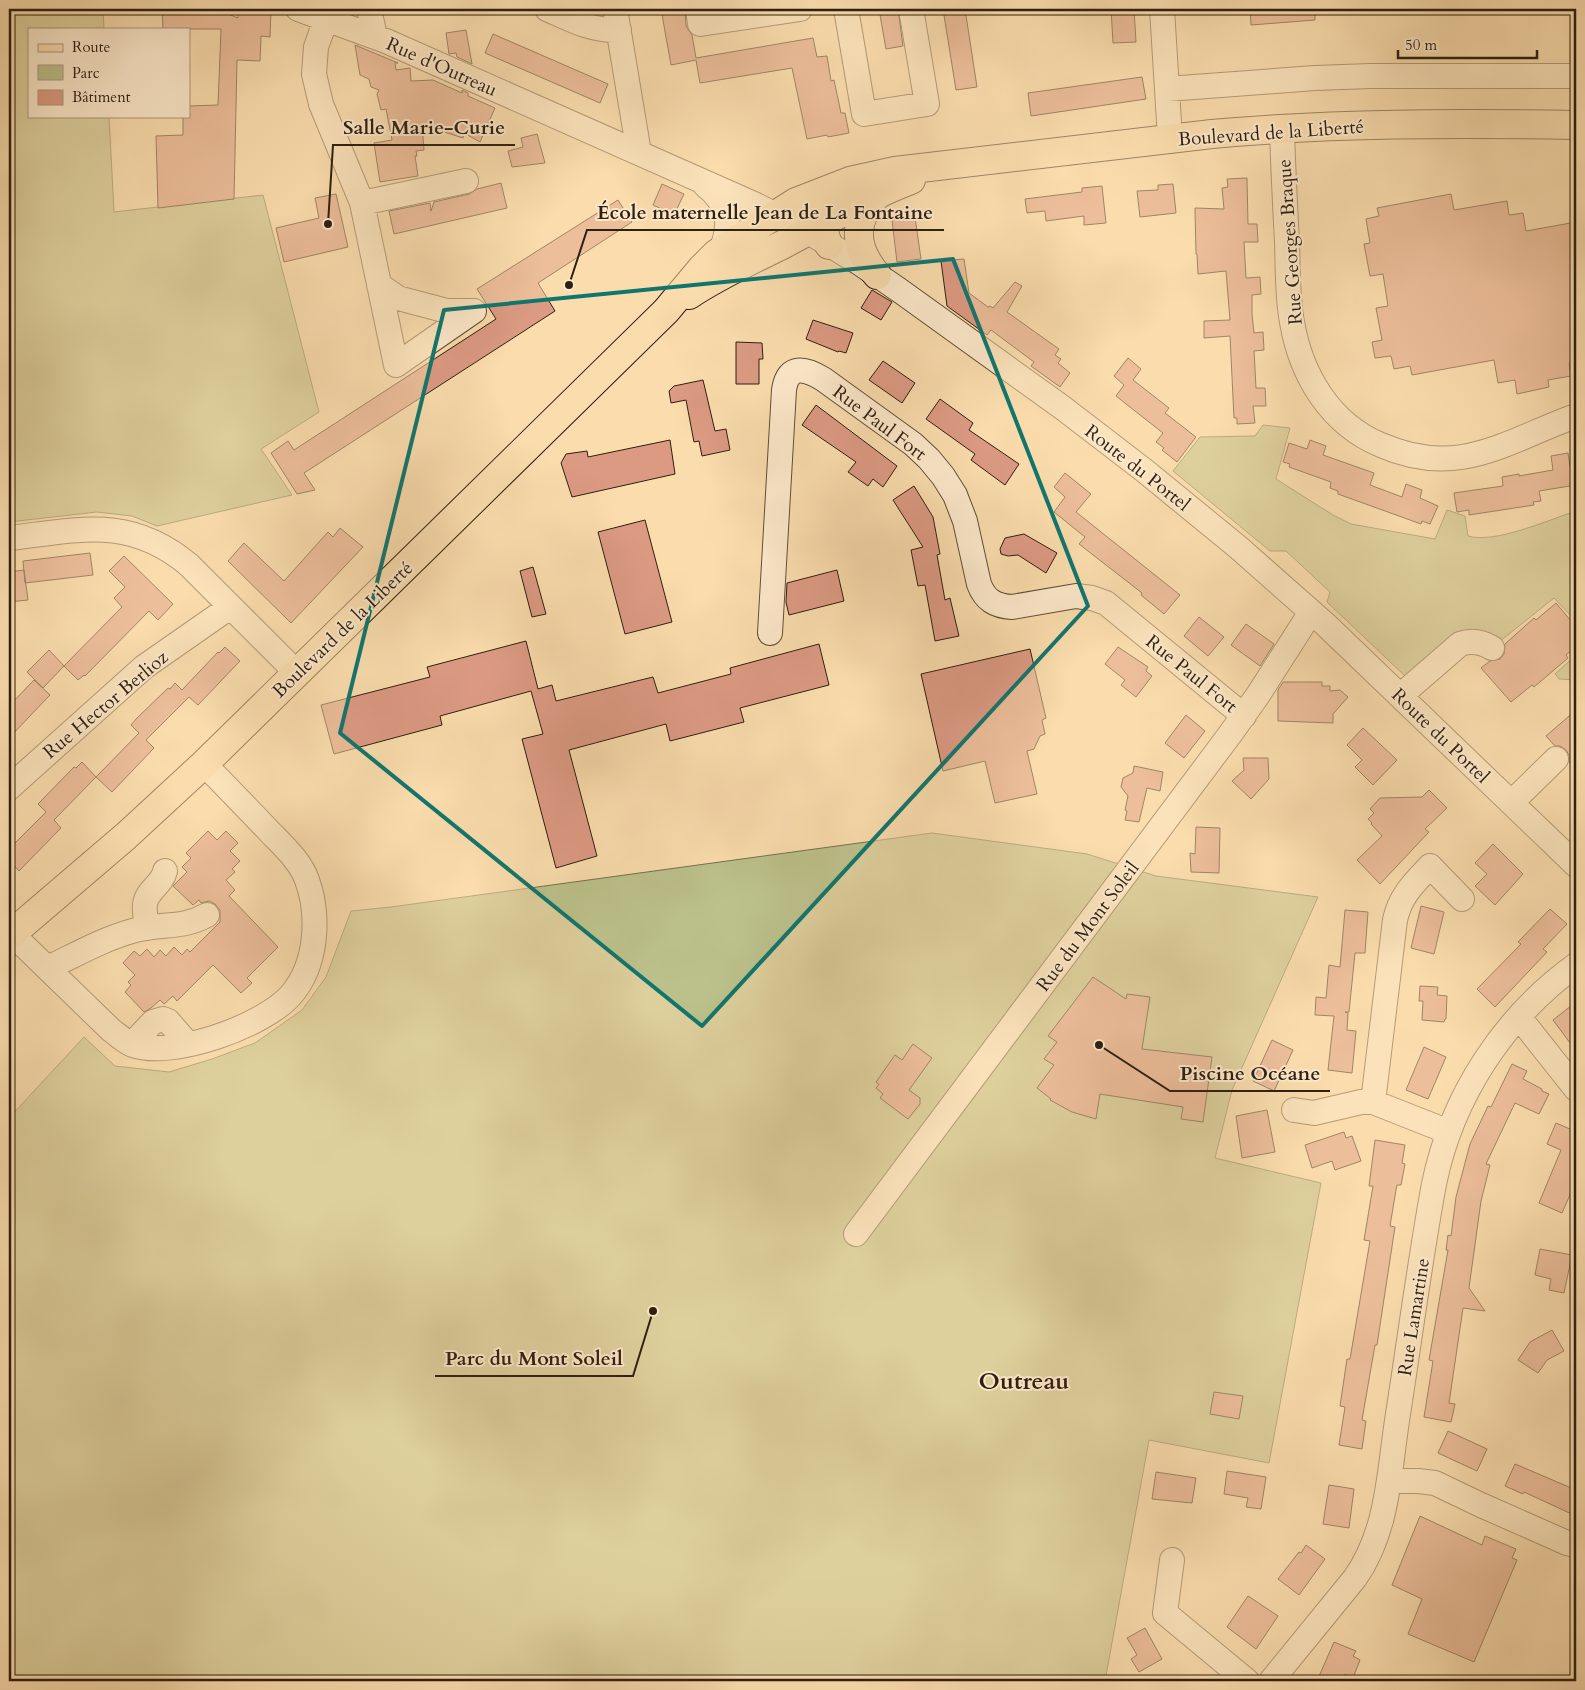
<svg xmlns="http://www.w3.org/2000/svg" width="1585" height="1690" viewBox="0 0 1585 1690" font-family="Cardo,serif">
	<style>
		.green { fill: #bcc18b; stroke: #75704e }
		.building { fill: #dc9a83; stroke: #2e1f10 }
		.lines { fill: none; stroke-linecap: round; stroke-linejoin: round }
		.minor-casing { stroke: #614e37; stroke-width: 26 }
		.major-casing { stroke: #2e1f10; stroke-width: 30 }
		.minor { stroke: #fce8ca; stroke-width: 24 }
		.major { stroke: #fadcad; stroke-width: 28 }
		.marked { fill: none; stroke: #0f766e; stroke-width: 4; stroke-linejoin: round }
		.labels { text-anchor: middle; stroke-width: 4; stroke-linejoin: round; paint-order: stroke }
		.street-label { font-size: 19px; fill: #2e1f10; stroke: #fce8ca }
		.district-label { font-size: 24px; font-weight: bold; fill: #2e1f10; stroke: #fce8ca }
		.leader { fill: none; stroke: #2e1f10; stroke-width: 2 }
		.callout-dot { fill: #2e1f10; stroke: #fce8ca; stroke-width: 2 }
		.callout-label { font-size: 20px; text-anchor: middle; font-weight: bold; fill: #2e1f10; stroke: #fce8ca; stroke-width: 4; stroke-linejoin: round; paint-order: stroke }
	</style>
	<rect width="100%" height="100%" fill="#fadcad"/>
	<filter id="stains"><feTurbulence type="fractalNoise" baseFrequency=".004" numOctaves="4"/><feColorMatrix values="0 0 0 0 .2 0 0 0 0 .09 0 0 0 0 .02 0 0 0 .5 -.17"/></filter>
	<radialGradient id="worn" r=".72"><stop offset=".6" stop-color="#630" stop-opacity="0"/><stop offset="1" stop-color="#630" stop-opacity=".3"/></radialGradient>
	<path class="green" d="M9 9H103L104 29H29V116H109L114 212 263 195 319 412 261 449 292 495 157 526 132 516 97 512 9 522Z
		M1263 425 1290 428 1276 479 1333 515 1351 524 1435 539 1447 510 1465 516 1468 536C1495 544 1548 520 1576 511V621L1554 598 1499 642 1405 676 1327 602 1330 592 1286 551H1270L1173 471 1200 437 1255 436Z
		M1576 655V680L1559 679 1555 674Z
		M932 833 1087 854 1156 876 1318 897 1232 1090 1215 1158 1321 1183 1269 1463 1149 1440 1105 1681H974L954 1678 953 1681H9V1118L84 1037 115 1066 169 1072 212 1059 255 1043 302 1010 326 977 351 911 391 907Z"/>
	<path class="building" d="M162 9H216L238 18V9L271 11 270 37 261 36 260 61 237 60 234 199 158 208 156 136 183 135V116H189V106L218 105 221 29H163Z
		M661 9H685L686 26 692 35 696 58 813 38 817 57 827 56 831 81 834 80 841 113H845L849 133 828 137 827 135 807 139 792 68 700 83 696 60 671 65Z
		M879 9H898L903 46 886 49Z
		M943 9H965L977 87 956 90Z
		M1111 9H1134L1136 42 1113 43Z
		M1250 9H1315V20L1251 25Z
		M466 30 472 64 457 57 456 53 449 54 446 33Z
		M493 34 608 84 600 103 485 53Z
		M355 45 398 63H395L396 70 410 68 411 81 433 80 462 93V90L468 93V96L495 108 480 142 464 133 463 138 422 125 424 150 416 151 417 156H415L418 176 380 182 374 143 392 140 386 109 381 110 377 94 379 90 371 87 369 79 360 75Z
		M1142 77 1146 99 1031 116 1028 93Z
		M537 134 545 163 512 167 508 151 523 147 521 138Z
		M1247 178 1248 224H1257L1258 242H1244L1246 278 1260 277 1261 294 1252 295V314L1254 333 1263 332 1264 350 1254 351 1255 369 1256 388H1265L1266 406H1253L1255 423 1237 424V418H1234L1230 336 1204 338V321L1230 320 1226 271 1198 274 1197 254H1196L1195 208 1224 209 1222 188 1228 187 1227 179Z
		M501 183 507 208 394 234 389 211 430 203 431 211 434 202 469 194 477 189Z
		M662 184 684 194 674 215 653 205Z
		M1173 184 1176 213 1140 217 1137 191 1158 190V185Z
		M1102 186 1106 223 1084 225V216L1046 221 1045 211 1027 213 1025 199 1082 192V188Z
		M336 194 348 247 284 262 276 228 319 218 315 198Z
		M1451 194 1454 210 1507 201 1509 215 1523 213 1526 231 1576 222V362L1569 363 1571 376 1548 380 1549 387 1517 394 1515 380 1498 383 1494 360 1412 375 1410 366 1394 369 1391 356 1375 358 1372 342 1382 340 1376 308 1388 306 1383 274 1370 276 1364 244 1370 243 1366 219 1379 216 1377 208Z
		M618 200 632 222 538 283 555 311 304 473 315 490 297 494 271 453 288 441 294 450 496 319 477 289Z
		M915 217 921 259 897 262 892 220Z
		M964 259 969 293 988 307 990 306 993 308 1015 282 1022 286 1007 312 1059 349 1055 355 1061 359 1058 363 1070 373 1060 387 1031 366 1034 362 991 330 987 335 947 306 941 261Z
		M872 290 892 302 881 320 861 308Z
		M813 320 853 333 846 353 839 351 838 352 806 339Z
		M736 342 762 343 763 359H759V384H736Z
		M1128 358 1141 369 1133 380 1169 408 1165 413 1196 437 1177 462 1162 450 1164 448 1156 442 1163 433 1116 396 1124 385 1114 376Z
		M883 361 915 383 902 403 869 380Z
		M703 380 715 431 726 429 730 450 702 456 699 441 694 442 686 400 671 403 669 391 674 386Z
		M940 399 973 423 969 430 1019 464 1005 485 971 460 975 454 926 419Z
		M816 405 897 466 883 487 873 479 868 486 848 472 856 462 802 425Z
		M670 440 675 474 572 497 561 463 566 454 587 451 588 457Z
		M1310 440 1326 446 1323 455 1374 473 1370 485 1402 497 1406 484 1422 490 1420 498 1438 506 1430 524 1422 521 1421 524 1338 494V491L1330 488 1331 482 1289 467 1290 464 1283 462 1289 443 1307 449Z
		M1568 453 1570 467 1576 466V485L1539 491 1541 501 1533 502 1534 505 1469 515V510L1457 512 1454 493 1503 486 1502 477 1519 474V476L1553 470 1551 456Z
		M1065 473 1091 494 1076 512 1180 595 1164 614 1141 595 1142 593 1079 544 1085 537 1054 512 1065 497 1054 487Z
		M914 486 933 517 940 554 937 555 945 600 950 598 959 636 935 641 925 585 918 586 911 550 923 547 893 500Z
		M645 520 672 622 625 634 598 532Z
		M340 528 363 547 291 623 228 561 244 543 284 581 328 532 333 537Z
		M1024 534 1057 553 1046 573 1018 555 1008 556 1001 554 1000 549 1005 538Z
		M90 553 93 575 25 583 23 561Z
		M124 556 173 604 158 620 149 611 85 676 84 675 78 680 64 666 43 688 27 672 49 650 64 666 122 607 114 598 125 587 109 571Z
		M533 567 546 614 532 617 520 571Z
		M24 570 28 600 9 602V572Z
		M837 570 844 601 789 615 786 602 787 583Z
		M1556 603 1576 627V646L1566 655 1568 658 1534 687 1532 685 1511 702 1481 668 1490 661 1500 659 1504 654 1505 644 1534 618 1536 620Z
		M1199 617 1224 637 1208 656 1184 636Z
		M1246 624 1274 644 1260 666 1231 645Z
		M526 641 538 689 552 685 556 701 653 677 658 693 731 674 730 668 819 644 829 685 740 708 744 722 670 741 666 724 569 750 597 856 556 868 522 739 543 734 531 691 440 716 442 725 334 754 321 705 430 677 427 667Z
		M225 647 240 661 198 705 189 697 146 740 154 748 112 792 96 777 54 820 61 828 19 871 9 860V849L46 812 38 804 74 767 76 768 82 762 96 777 139 733 131 725 136 719 168 688 170 689 175 683 182 690 218 652 219 653Z
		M1118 647 1148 667 1146 671 1152 676 1136 697 1121 685 1125 680 1105 664Z
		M1030 649 1046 718 1042 720 1045 734 1040 736 1034 749 1027 751 1037 794 995 803 985 761 943 771 921 674Z
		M34 680 50 695 9 738V706Z
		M1283 682H1322V686H1330V691L1340 690 1348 697 1333 714V723L1278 721V690Z
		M1576 710V770L1569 762V755L1566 750 1560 746H1555L1546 736Z
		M1186 715 1205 731 1184 758 1165 743Z
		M1363 728 1397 760 1373 785 1355 767 1362 760 1347 745Z
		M1243 758H1268L1269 779 1251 799 1232 781 1244 770Z
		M1134 766 1163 772 1160 791 1147 788 1139 822 1125 820 1127 811 1125 810 1128 796 1121 787 1123 778 1133 773Z
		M1429 790 1447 808 1425 829 1429 832 1380 884 1357 860 1382 836 1371 824 1372 823 1368 819 1374 813 1370 809 1380 798 1422 797Z
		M1196 827 1220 828 1219 873 1191 872 1190 853 1195 854Z
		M208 831 217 840 226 831 238 843 230 851 240 861 232 869 235 872 226 880 235 890 229 896 278 947 247 978 252 983 241 993 213 965 177 1001 173 996 164 1004 160 1000 151 1008 144 1012 125 992 131 985 128 982 135 975 123 963 134 951 140 956 147 949 154 957 160 950 166 956 174 947 182 955 187 949 190 952 220 922V910L215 904 209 901 201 903 199 900 193 905 173 886 187 872 182 867 191 858 186 853Z
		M1493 844 1523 874 1495 905 1475 886 1487 874 1475 863Z
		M1421 906 1444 912 1434 954 1411 948Z
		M1550 909 1567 924 1543 949 1547 952 1495 1007 1477 989 1521 944 1518 942Z
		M1345 910 1368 912 1365 953H1355L1349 1012H1345L1348 1013 1347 1030 1356 1031 1352 1073 1328 1070 1334 1016 1315 1015 1316 997 1326 998 1329 965 1340 967Z
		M1093 977 1126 999 1127 994 1150 997 1142 1049 1212 1057 1203 1122 1181 1119 1183 1107 1100 1094 1096 1119 1072 1112 1050 1100 1051 1099 1037 1088 1054 1065 1044 1059 1057 1042 1048 1036Z
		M1420 986 1438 987 1437 995 1447 996 1446 1019H1445L1444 1022 1422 1020 1423 1001H1419Z
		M1576 1002V1051L1553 1020Z
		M1272 1040 1293 1050 1274 1091 1253 1081Z
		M913 1044 932 1058 909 1090 920 1098V1104L908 1119 880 1098 883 1094 876 1088 879 1084 876 1082 895 1055 902 1060Z
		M1424 1047 1446 1057 1428 1099 1406 1090Z
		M1512 1064 1527 1071 1523 1079 1542 1089V1091L1549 1094 1539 1114 1515 1103 1486 1164 1490 1165 1481 1201 1469 1288 1485 1311 1463 1308 1449 1403 1455 1404 1451 1422 1424 1417 1433 1361 1429 1360 1448 1250H1446L1448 1235 1451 1236 1456 1197 1470 1144 1488 1106 1491 1107Z
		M1267 1110 1275 1152 1242 1158 1236 1116Z
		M1576 1115V1181L1562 1213 1539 1203 1561 1150 1547 1144 1556 1123 1570 1129Z
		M1344 1132 1346 1138 1352 1136 1361 1161 1335 1170 1332 1161 1312 1168 1305 1145Z
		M1375 1140 1405 1145 1402 1163 1405 1164 1401 1185H1397L1396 1190 1390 1226 1395 1227 1377 1345H1375L1362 1420 1366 1421 1362 1449 1339 1445 1345 1407 1340 1406 1347 1359H1350L1370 1241 1364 1240 1373 1186H1369Z
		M1540 1249 1572 1255 1564 1293 1549 1290 1551 1279 1535 1275Z
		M1552 1330 1564 1351 1547 1360 1538 1373 1518 1360 1530 1342Z
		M1214 1392 1243 1396 1239 1419 1210 1414Z
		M1448 1431 1487 1449 1477 1471 1438 1453Z
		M1515 1464 1576 1490V1516L1524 1492 1523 1494 1505 1486Z
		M1227 1471 1266 1477 1261 1509 1246 1507 1248 1498 1224 1494Z
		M1156 1472 1196 1478 1192 1503 1152 1499Z
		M1329 1485 1354 1489 1349 1528 1323 1524Z
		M1420 1516 1482 1545 1485 1536 1516 1549 1512 1558 1517 1560 1474 1662 1408 1634 1422 1599 1392 1585Z
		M1306 1545 1325 1559 1299 1595 1278 1579 1299 1552 1301 1553Z
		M1248 1596 1278 1616 1256 1649 1227 1627Z
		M1145 1628 1162 1659 1139 1672 1131 1659 1137 1655 1127 1638Z
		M1334 1642 1356 1651 1353 1656 1360 1660 1353 1678 1345 1674 1342 1681H1317Z"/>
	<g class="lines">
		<g class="minor-casing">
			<path id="minor" d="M298 9 386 41 756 205 807 231 861 264 899 290 1063 408 1145 471 1239 548 1325 624 1576 865
				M369 9 375 36
				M547 9C572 20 591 31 619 30
				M615 9 639 153
				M698 9 700 24 800 9
				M846 9 864 114 927 104 911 9
				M1162 9 1170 138
				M326 19 316 47 314 74 321 104 362 203 396 365 474 311H447L398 298 379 285
				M1167 89 1315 78 1371 76H1576
				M1282 129C1283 167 1285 204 1287 242 1288 269 1287 296 1292 322 1301 375 1330 424 1381 445 1406 456 1435 461 1462 457 1503 450 1538 429 1576 416
				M705 185C729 204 732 223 721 251
				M362 203 466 181
				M9 538C79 530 129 515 189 565L297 673
				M770 633 784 390C788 364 805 368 823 379L913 444 929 459 943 476 955 495 965 521 979 584C985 600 995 606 1012 607L1076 596 1092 598 1106 603 1244 716
				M1400 696 1460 644C1471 640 1482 642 1492 648
				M9 788 144 667 230 607
				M1512 802 1556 759
				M147 928C146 920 144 912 145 904 147 890 162 885 165 871
				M12 934 111 1030C118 1035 125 1042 133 1045 172 1059 264 1026 291 995 317 965 320 916 307 880 300 860 281 844 267 829 246 807 225 785 204 764
				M48 968C77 954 105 938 136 930 161 923 182 929 207 915
				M1519 1017 1576 1089
				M132 1044 153 1022 163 1019 168 1021 188 1044
				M1294 1110 1314 1113 1361 1102H1373
				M1449 1132 1373 1102 1395 920C1400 896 1414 883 1430 866L1462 899
				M856 1234 1231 733 1258 695 1311 612
				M1389 1481H1418L1435 1483 1481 1505 1567 1543 1576 1545
				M1172 1560 1165 1613 1247 1681
				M1271 1681 1355 1578C1389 1530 1389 1470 1398 1414 1410 1337 1420 1260 1434 1184 1452 1096 1504 1017 1576 965"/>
		</g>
		<g class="major-casing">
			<path id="major" d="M829 245C821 232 823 219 832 206
				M877 275C853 247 852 220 879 193
				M689 295C719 275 752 260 784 244 826 222 866 197 911 180
				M9 936 126 836 204 764 666 311 702 268 716 254 736 240 796 202 850 181 895 171 1212 134C1333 123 1455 123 1576 125"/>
		</g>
		<use href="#minor" class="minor"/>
		<use href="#major" class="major"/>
	</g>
	<path d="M0 0H1585V1690H0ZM953 259 1088 606 702 1026 340 733 444 310Z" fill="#fadcad" fill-opacity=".55" fill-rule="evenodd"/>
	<path class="marked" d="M953 259 1088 606 702 1026 340 733 444 310Z"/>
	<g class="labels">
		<g class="street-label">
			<text transform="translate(442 66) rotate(24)" y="7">Rue d'Outreau</text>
			<text transform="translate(1271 132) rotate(-4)" y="7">Boulevard de la Liberté</text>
			<text transform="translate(1289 242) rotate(-94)" y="7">Rue Georges Braque</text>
			<text transform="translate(880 422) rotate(37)" y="7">Rue Paul Fort</text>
			<text transform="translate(1138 467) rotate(38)" y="7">Route du Portel</text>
			<text transform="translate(342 629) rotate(-44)" y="7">Boulevard de la Liberté</text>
			<text transform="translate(1192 673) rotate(39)" y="7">Rue Paul Fort</text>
			<text transform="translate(105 704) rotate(-40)" y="7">Rue Hector Berlioz</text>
			<text transform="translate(1441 735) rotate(44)" y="7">Route du Portel</text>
			<text transform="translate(1087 926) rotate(-53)" y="7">Rue du Mont Soleil</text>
			<text transform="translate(1413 1317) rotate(-81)" y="7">Rue Lamartine</text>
		</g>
		<g class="district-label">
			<text x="1024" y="1389">Outreau</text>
		</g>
	</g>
	<path class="leader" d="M328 224L333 145H515M569 285L587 230H944M1099 1045L1170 1091H1330M653 1311L633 1376H435"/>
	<g class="callout-dot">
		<circle cx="328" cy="224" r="5"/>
		<circle cx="569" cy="285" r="5"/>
		<circle cx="1099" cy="1045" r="5"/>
		<circle cx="653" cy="1311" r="5"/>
	</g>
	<g class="callout-label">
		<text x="424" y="134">Salle Marie-Curie</text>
		<text x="765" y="219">École maternelle Jean de La Fontaine</text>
		<text x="1250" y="1080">Piscine Océane</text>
		<text x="534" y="1365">Parc du Mont Soleil</text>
	</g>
	<rect width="1585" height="1690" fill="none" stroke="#fadcad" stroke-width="30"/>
	<rect x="10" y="10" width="1565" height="1670" fill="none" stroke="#2e1f10" stroke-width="2.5"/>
	<rect x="15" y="15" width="1555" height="1660" fill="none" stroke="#2e1f10"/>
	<rect x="28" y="28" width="162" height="90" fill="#fce8ca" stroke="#aa9880"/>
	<rect x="38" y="44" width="25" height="8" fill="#fadcad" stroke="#aa9880"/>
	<text x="72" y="52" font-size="15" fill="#2e1f10">Route</text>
	<rect x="38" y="65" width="25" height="15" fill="#bcc18b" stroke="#aa9880"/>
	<text x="72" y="78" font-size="15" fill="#2e1f10">Parc</text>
	<rect x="38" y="90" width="25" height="15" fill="#dc9a83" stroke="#aa9880"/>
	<text x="72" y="102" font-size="15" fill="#2e1f10">Bâtiment</text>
	<path d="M1398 50v8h139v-8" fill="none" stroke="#2e1f10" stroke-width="2.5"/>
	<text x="1405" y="50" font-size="15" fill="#2e1f10" stroke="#fce8ca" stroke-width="4" paint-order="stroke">50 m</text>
	<rect width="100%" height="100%" filter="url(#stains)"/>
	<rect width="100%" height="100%" fill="url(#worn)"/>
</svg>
